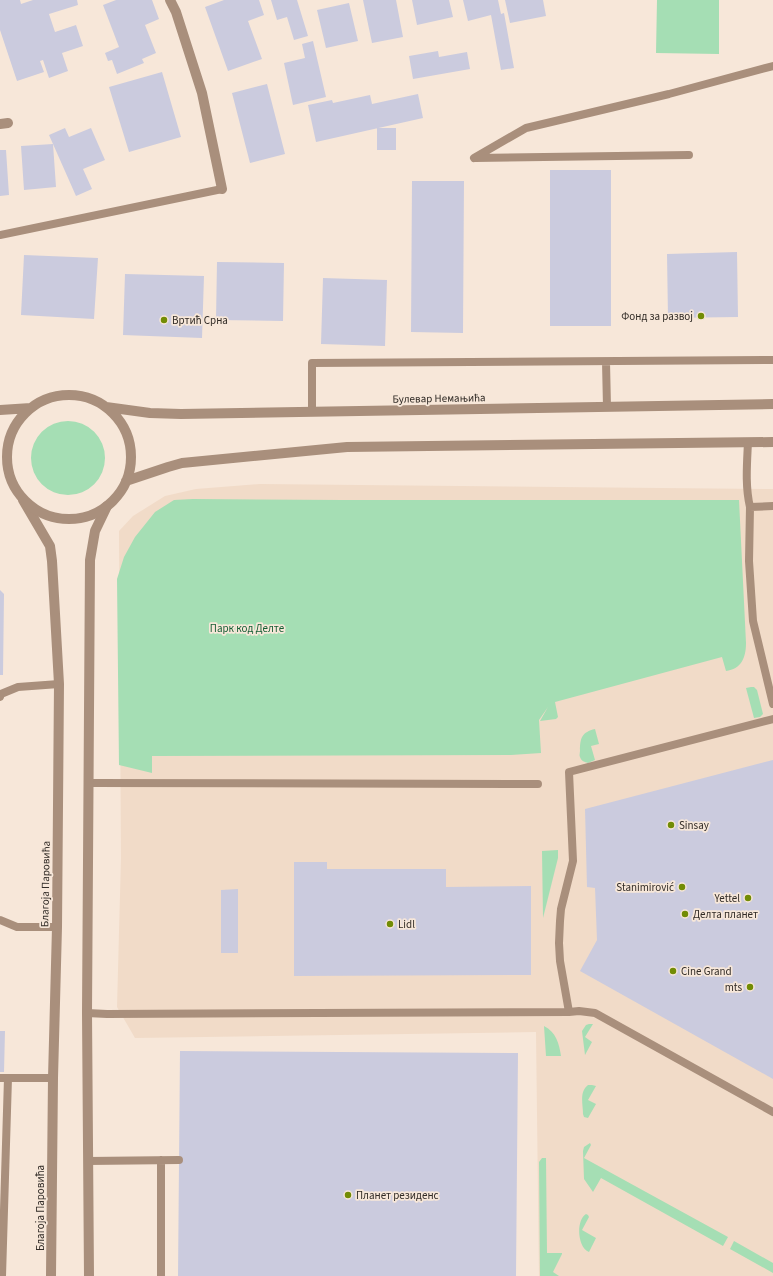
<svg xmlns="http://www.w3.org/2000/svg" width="773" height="1276" viewBox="0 0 773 1276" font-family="'Source Sans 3',sans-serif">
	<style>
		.built { fill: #f1dbc8 }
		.green { fill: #a5deb4 }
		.building { fill: #cbcbde }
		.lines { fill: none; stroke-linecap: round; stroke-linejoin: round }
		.service { stroke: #a98f7c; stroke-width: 8 }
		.minor { stroke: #a98f7c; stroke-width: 10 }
		.tertiary { stroke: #a98f7c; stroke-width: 10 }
		.poi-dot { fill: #728c04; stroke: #f7e7d9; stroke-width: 1.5 }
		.labels { text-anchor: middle; stroke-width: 3.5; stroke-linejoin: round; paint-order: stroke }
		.poi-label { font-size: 11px; fill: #312b26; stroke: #f7e7d9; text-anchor: start }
		.street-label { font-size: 11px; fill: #312b26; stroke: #f7e7d9 }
		.park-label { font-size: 11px; fill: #145d33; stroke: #f7e7d9 }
	</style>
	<rect width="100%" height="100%" fill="#f7e7d9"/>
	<path class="built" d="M260 484 773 489V1276H539L536 1032 135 1038 117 1007 121 858 119 531 133 516 165 496 196 489Z"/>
	<path class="green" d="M657 0H719V54L656 53Z
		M31 458a37 37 0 1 1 74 0a37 37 0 1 1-74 0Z
		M193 499 343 500H739L746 643C746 658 741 669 726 671L722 657 555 702 558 717 556 719 540 721 548 707 539 720 541 753 511 755 152 756V773L119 765 117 579 124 557 135 537 155 512 174 500Z
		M751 687H754L757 690 763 714 760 717 754 718 746 688Z
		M595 729 599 744 591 746 595 760 588 763C585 762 581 761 580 757 579 755 580 753 580 751 580 738 582 732 595 729Z
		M558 850V858L543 918 542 851Z
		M589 1024H593L585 1037 592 1042 585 1055 582 1031 586 1025Z
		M544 1026C556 1032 559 1043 561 1056H546Z
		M588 1085H592L596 1086 588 1100 596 1104 588 1118 584 1117 583 1114C583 1104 579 1092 588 1085Z
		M590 1143 591 1145 584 1158 728 1237 723 1246 601 1178 593 1192 584 1179 583 1151 584 1147Z
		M542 1158H546L547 1253H562V1254L553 1272 559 1276H540L539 1162Z
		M586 1214 588 1215 589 1217 582 1230 596 1238 589 1252C577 1247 576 1220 586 1214Z
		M734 1241 773 1263V1273L730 1249Z"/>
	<path class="building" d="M0 0H20L21 4 33 0H77L78 5 49 14 55 32 76 25 83 46 62 53 68 71 49 78 43 60 40 61 44 72 17 81 0 30Z
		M116 0H152L159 19 145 25 156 53 142 59 144 63 117 74 112 60 108 61 105 53 119 47 103 5Z
		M224 0H259L264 15 248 21 262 59 228 71 205 7Z
		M271 0H297L308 36 294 40 287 17 277 20Z
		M363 0H396L403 37 372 43Z
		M412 0H449L453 17 417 25Z
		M463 0H498L501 14 504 13 514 68 501 70 491 15 468 21Z
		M505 0H543L546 16 510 23Z
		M349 3 358 41 326 48 317 10Z
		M313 41 326 97 293 105 284 63 305 58 302 44Z
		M438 51 439 57 467 52 470 69 413 79 409 56Z
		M162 72 181 137 129 152 109 87Z
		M267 84 285 154 250 163 232 93Z
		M418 94 423 118 316 142 308 105 332 100 333 103 370 95 372 104Z
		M65 128 69 137 91 128 105 160 83 169 92 189 76 196 53 144 56 187 24 190 21 146 53 144 49 135Z
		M377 128H396V150H377Z
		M0 150H6L9 195 0 196Z
		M550 170H611V326H550Z
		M412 181H464L463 333 411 332Z
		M737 252 738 317 668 318 667 254Z
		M24 255 98 258 94 319 21 315Z
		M217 262 284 263 283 321 216 320Z
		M125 274 204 276 202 338 123 335Z
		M323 278 387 280 385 346 321 344Z
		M0 590 4 594 3 675H0Z
		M773 760V1079L580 971 597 940 595 888 587 887 585 809Z
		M294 862H327V869H446V887L531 886V975L294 976Z
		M238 889V953H221V890Z
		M0 1031H5L4 1072H0Z
		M180 1051 518 1053 516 1276H178Z"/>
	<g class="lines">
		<path class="service" d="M474 158 526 128 669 94 773 66
			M475 158 689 155
			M0 235 222 189
			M606 362 607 407
			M312 412V363L773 360
			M748 442C747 464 745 486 750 507L749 561 753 621 773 704
			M750 507 773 506
			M0 697 1 694 18 687 59 684
			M773 719 569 772 573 861 561 909 560 921 559 943 560 961 569 1012 579 1011 595 1013 773 1112
			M89 783 538 784
			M0 920 17 927H57
			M87 1013 107 1014 569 1012
			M0 1078H53
			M161 1160V1276
			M88 1161 179 1160
			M2 1276 8 1078"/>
		<path class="minor" d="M170 0 176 12 202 93 222 189
			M0 124 8 123
			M23 500 50 546 52 561 59 684 57 927 53 1078 51 1276
			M89 1276 87 1013 90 560 95 531 107 506"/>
		<path class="tertiary" d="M7 457a62 62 0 1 1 124 0a62 62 0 1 1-124 0Z
			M106 407 150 413 181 414 773 404
			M0 410 31 408
			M126 481 168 467 182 463 347 447 773 442"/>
	</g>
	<g class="poi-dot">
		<circle cx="701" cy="316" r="4"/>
		<circle cx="164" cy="320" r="4"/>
		<circle cx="671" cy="825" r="4"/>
		<circle cx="682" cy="887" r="4"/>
		<circle cx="748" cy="898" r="4"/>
		<circle cx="685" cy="914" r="4"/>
		<circle cx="390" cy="924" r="4"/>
		<circle cx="673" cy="971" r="4"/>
		<circle cx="750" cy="987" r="4"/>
		<circle cx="348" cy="1195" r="4"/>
	</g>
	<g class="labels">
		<g class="poi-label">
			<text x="693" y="320" text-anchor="end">Фонд за развој</text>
			<text x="172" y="324">Вртић Срна</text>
			<text x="679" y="829">Sinsay</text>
			<text x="674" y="891" text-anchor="end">Stanimirović</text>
			<text x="740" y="902" text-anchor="end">Yettel</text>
			<text x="693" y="918">Делта планет</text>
			<text x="398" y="928">Lidl</text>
			<text x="681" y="975">Cine Grand</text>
			<text x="742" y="991" text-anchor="end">mts</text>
			<text x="356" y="1199">Планет резиденс</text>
		</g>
		<g class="street-label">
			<text transform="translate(439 398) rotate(-1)" y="4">Булевар Немањића</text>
			<text transform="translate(45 884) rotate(-89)" y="4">Благоја Паровића</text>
			<text transform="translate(40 1208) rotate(-90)" y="4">Благоја Паровића</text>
		</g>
		<g class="park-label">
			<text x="247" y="632">Парк код Делте</text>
		</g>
	</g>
</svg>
